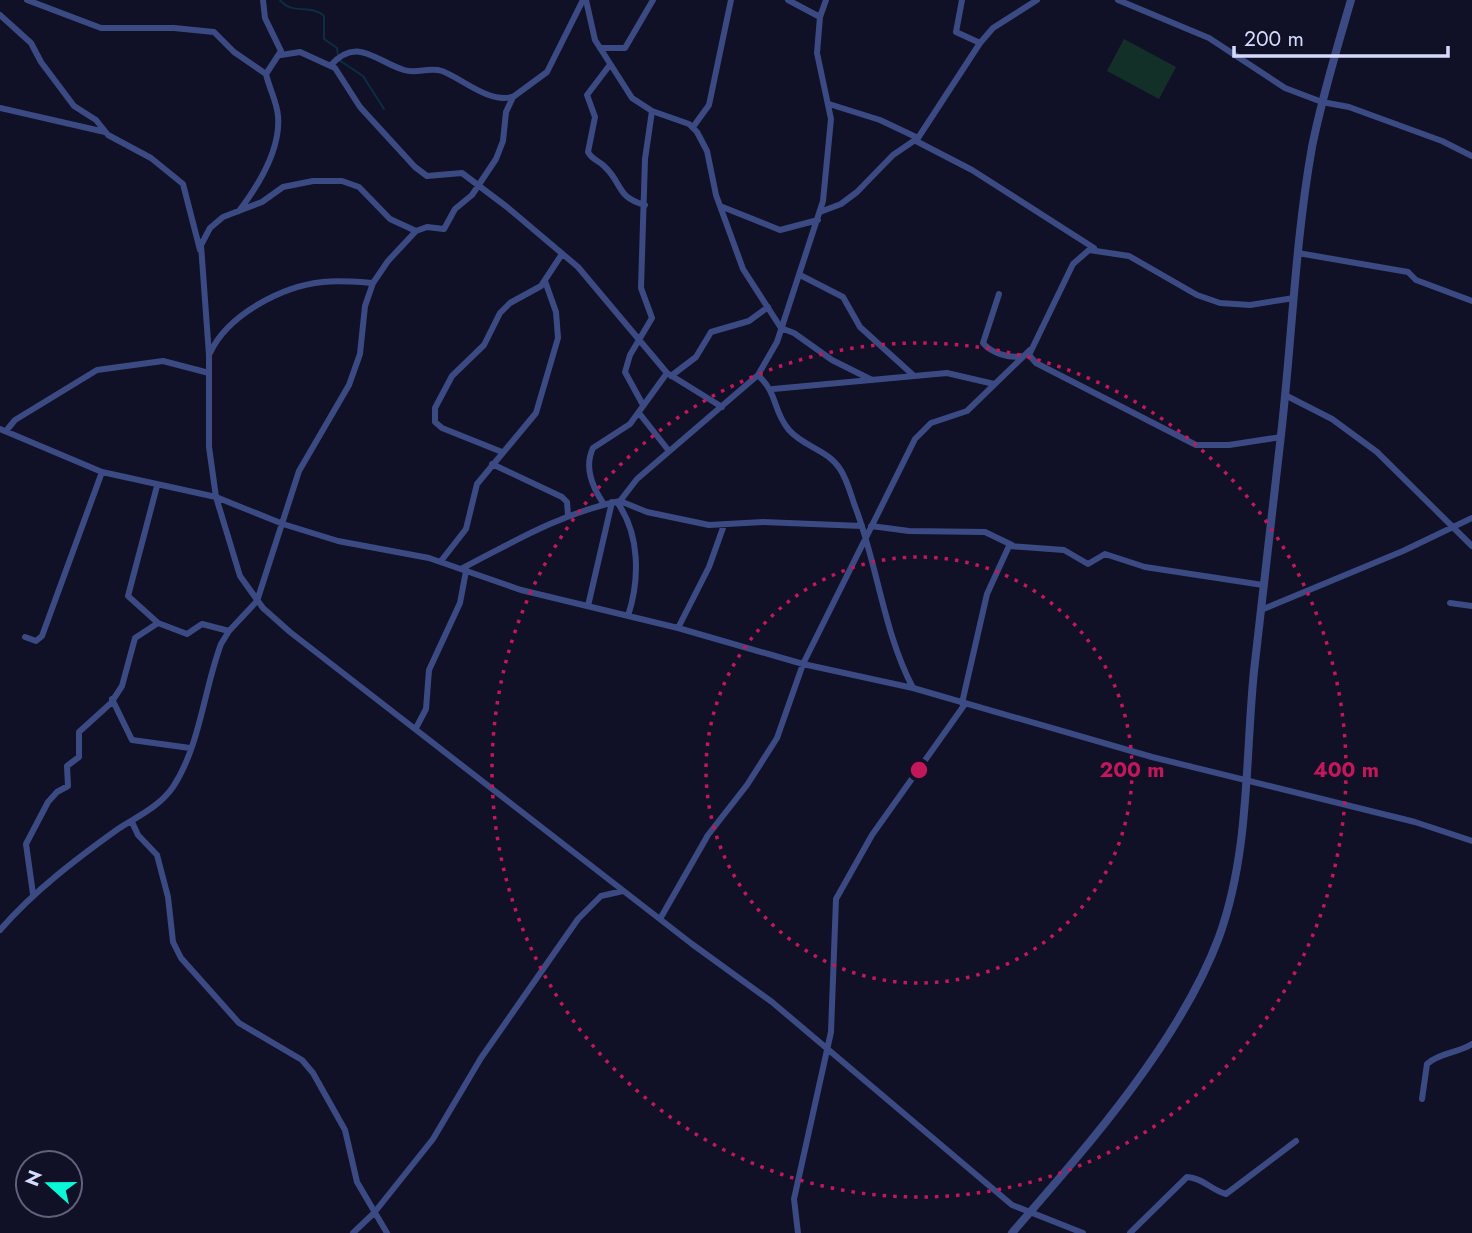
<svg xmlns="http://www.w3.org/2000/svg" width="1472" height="1233" viewBox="0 0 1472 1233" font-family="Jost,sans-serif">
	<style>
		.grass { fill: #133028 }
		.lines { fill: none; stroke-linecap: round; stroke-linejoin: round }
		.stream { stroke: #0c2d43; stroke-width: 2 }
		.minor { stroke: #3c4a84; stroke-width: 6 }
		.tertiary { stroke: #3c4a84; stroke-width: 8 }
		.ring { fill: none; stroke: #c2185b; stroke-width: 3.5; stroke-dasharray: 3.5 7 }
		.centre { fill: #c2185b; stroke: #101126; stroke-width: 3.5 }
		.ring-label { font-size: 21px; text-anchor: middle; font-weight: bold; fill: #c2185b; stroke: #101126; stroke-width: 7; stroke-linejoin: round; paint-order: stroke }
	</style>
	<rect width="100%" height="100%" fill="#101126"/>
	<path class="grass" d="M1124 39 1176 67 1159 99 1107 71Z"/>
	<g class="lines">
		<path class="stream" d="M280 0C293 16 310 3 324 16V39L337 48 338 55
			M339 60 363 76 384 109"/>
		<path class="minor" d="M27 0 101 28H174L214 32 234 52 266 74
			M586 0 595 40 632 98 652 111 689 124 697 132 707 151 716 195 743 269 781 328 794 333 832 360 872 380
			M788 0 820 17
			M962 0 956 32 980 43
			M1118 0 1209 38 1285 88 1322 102 1349 107 1442 141 1472 156
			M0 15 31 43 41 62 74 106 96 120 108 135 151 158 183 184 200 250
			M600 48H625L653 0
			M281 55 300 52 335 68 360 107 415 167 427 176 462 173 507 207 578 267 667 373 722 407
			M331 65C357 36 375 61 404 70 416 74 429 67 442 71 463 79 488 103 512 97
			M609 66 587 95 595 117 588 152C593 161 599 160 605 167 623 184 616 197 645 205
			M829 104 880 120 918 138
			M0 108 105 132
			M693 127 709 105 731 0
			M916 141 972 170 1094 248
			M720 206 780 230 818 220
			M239 211C258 186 281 150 278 116 277 102 269 88 266 74L281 51 265 18 263 0
			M820 212 841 204 857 192 893 155 918 138 980 43 993 28 1037 0
			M416 231 390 219 359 187 342 181H313L283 187 262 202 223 217 210 228 201 245 209 355V447L216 497 240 576 263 608 290 632 692 944 772 1002 1012 1205 1083 1233
			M1298 253 1408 272 1416 280 1472 301
			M800 275 843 297 860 327 913 375
			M999 294 983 343C991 353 1010 359 1023 356
			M210 353C228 314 283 286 323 282 340 280 357 282 373 283
			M758 375C779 395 772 410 789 430 804 447 828 450 840 469 848 481 851 496 856 509 878 568 884 633 913 688
			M671 376 696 357 711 332 749 321 768 307
			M773 389 947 373 994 384
			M1285 395 1332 419 1377 452 1472 546
			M643 405 625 372 630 355 652 318 641 288 645 159 652 111
			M639 413 669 451
			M0 429 102 472 216 497 283 524 338 541 429 558 521 590 678 628 803 664 913 688 1152 757 1415 822 1472 841
			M6 431 15 420 97 370 163 361 209 373
			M1281 437 1229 445H1196L1036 363 1029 355 1073 264 1089 250 1129 256 1197 295 1220 303 1250 305 1294 298
			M502 452 442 428 435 422V408L452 376 484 345 500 313 510 303 541 286 562 254
			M492 464 562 497 567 502 568 515
			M620 501 647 512 709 525 763 522 862 526
			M617 502C640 534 640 579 628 616
			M603 503C592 486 584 467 593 448L630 424 667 373
			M871 526 909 531 985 532 1012 545
			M441 561 466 529 477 484 536 413 558 338 556 312 545 281
			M461 569C513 542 562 513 620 501L637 479 758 375 777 342 823 201 831 119 817 53 820 17 826 0
			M1450 603 1472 606
			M588 606 612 502
			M1261 610 1403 551 1472 518
			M158 623 187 634 202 624 229 631
			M678 628 709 567 724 525
			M25 637 36 641 42 636 102 472
			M112 699 132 740 190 748
			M962 703 987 594 1009 546 1064 550 1088 564 1105 554 1145 567 1263 585
			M416 728 426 709 429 670 460 603 466 571
			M132 822 138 835 157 855 168 897 173 942 181 958 239 1023 302 1060 313 1073 345 1130 357 1182 387 1233
			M33 894 26 844 48 802 57 792 68 786 67 766 79 757V732L111 703 122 686 135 638 158 623 128 596 157 486
			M660 919 708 835 747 785 777 738 803 664 915 439 931 423 967 411 1030 350
			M0 930C34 891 76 859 118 829 138 816 159 807 173 787 200 746 204 689 221 644L229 631 257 601 299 471 349 385 360 354 365 306 373 283 388 261 416 231 427 227 444 229 455 209 472 195 496 159 503 141 506 112 513 97 547 72 583 0
			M1422 1099 1427 1064C1439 1053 1458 1053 1472 1044
			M353 1233 374 1213 433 1139 481 1058 578 919 601 896 623 891
			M798 1233 794 1199 831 1032 836 899 872 835 965 704
			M1130 1233 1187 1177C1203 1178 1211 1190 1226 1194L1296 1141"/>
		<path class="tertiary" d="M1012 1233C1085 1149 1180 1042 1219 937 1250 851 1245 760 1254 671 1263 592 1272 514 1281 435 1292 339 1295 242 1312 147 1322 97 1337 48 1351 0"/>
	</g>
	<g class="ring">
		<circle cx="919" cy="770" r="213"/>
		<circle cx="919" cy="770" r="427"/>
	</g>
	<circle cx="919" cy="770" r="10" class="centre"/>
	<g class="ring-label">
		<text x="1132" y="777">200 m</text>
		<text x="1346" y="777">400 m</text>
	</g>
	<g transform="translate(49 1184) rotate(291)"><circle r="33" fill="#101126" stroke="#5f627c" stroke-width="2"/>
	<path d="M0-5L12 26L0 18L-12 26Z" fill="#08f8d8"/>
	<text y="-10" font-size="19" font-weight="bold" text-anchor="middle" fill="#d6dbfe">N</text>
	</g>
	<path d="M1234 46v10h214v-10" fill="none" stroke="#d6dbfe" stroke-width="3.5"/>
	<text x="1244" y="46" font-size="21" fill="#d6dbfe" stroke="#101126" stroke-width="5" paint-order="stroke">200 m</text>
</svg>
